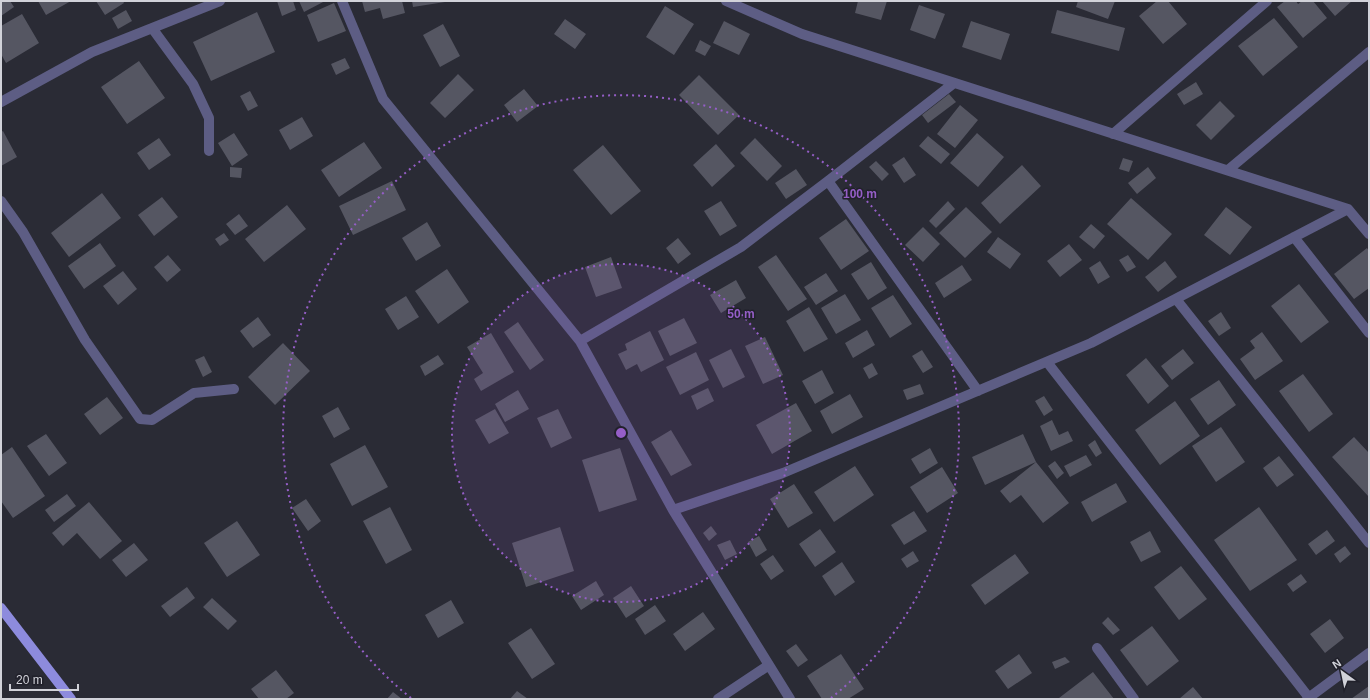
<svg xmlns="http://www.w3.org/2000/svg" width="1370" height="700" viewBox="0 0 1370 700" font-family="Arial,sans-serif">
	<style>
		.building { fill: #555662 }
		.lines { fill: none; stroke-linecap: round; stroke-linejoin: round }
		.minor { stroke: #5d5d84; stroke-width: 10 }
		.major { stroke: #8d8bdd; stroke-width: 10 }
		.ring { fill: none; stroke: #955ec7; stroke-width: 2; stroke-dasharray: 2 4 }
		.centre { fill: #955ec7; stroke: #21212b; stroke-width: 2 }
		.ring-label { font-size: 12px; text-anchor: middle; font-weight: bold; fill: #955ec7; stroke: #21212b; stroke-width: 3; stroke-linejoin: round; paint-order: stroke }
	</style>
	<rect width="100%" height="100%" fill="#2a2b35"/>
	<path class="building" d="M1 1H10L14 7 1 16Z
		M38 1H71L46 15Z
		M96 1H123L124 3 105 15Z
		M277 1H293L296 10 282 16Z
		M299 1H325L304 12Z
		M362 1H402L405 13 383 19 380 8 365 12Z
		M412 1H445V2L413 7Z
		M858 1H887L881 20 855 13Z
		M1078 1H1115L1108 19 1076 7Z
		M1157 1H1168L1187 24 1163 44 1139 16Z
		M1285 1H1296L1298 4 1302 1H1313L1327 18 1303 38 1277 7Z
		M1322 1H1352L1335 16Z
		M334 3 346 31 318 42 307 15Z
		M919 5 945 14 935 39 910 30Z
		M665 6 694 24 674 55 646 37Z
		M126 10 132 21 118 29 112 18Z
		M1057 10 1125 28 1119 51 1051 33Z
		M257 12 275 52 211 81 193 42Z
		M22 14 39 43 6 63 1 54V26Z
		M1274 18 1298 47 1263 76 1238 46Z
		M565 19 586 34 575 49 554 34Z
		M724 21 750 34 739 55 713 43Z
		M971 21 1010 34 1001 60 962 47Z
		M443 24 460 56 440 67 423 35Z
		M700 40 711 46 705 56 695 51Z
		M345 58 350 68 336 75 331 64Z
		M139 61 165 98 127 124 101 87Z
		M458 74 474 90 445 118 430 103Z
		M699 75 739 115 718 135 679 95Z
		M1196 82 1203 94 1184 105 1177 94Z
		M524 89 538 106 517 122 504 105Z
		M250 91 258 106 248 111 240 96Z
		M949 94 956 102 928 123 922 115Z
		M1220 101 1235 116 1211 140 1196 125Z
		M960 105 978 120 955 148 937 134Z
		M302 117 313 136 290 150 279 130Z
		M3 131 17 157 1 166V132Z
		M234 133 248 155 232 166 218 143Z
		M977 133 1004 157 978 187 950 163Z
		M928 136 950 154 941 164 919 146Z
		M159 138 171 155 149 170 137 153Z
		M755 138 782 166 767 181 740 153Z
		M364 142 382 168 339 197 321 170Z
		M716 144 735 166 712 187 693 165Z
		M603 145 641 191 611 215 573 170Z
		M904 157 916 175 904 183 892 165Z
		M1123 158 1133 161 1129 172 1119 169Z
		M876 161 889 174 882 181 869 167Z
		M1022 165 1041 186 1000 224 981 203Z
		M230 167 242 168 241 178 230 177Z
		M1148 167 1156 178 1137 194 1128 183Z
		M796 169 807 185 786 199 775 183Z
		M392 181 406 210 353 235 339 206Z
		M102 193 121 218 69 257 51 233Z
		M162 197 178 217 154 236 138 215Z
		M1131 198 1172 234 1148 260 1107 224Z
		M721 201 737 226 720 236 704 211Z
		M948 201 955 209 936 228 929 221Z
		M287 205 306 229 264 262 245 239Z
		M966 207 992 232 965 258 939 233Z
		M1226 207 1252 227 1230 255 1204 235Z
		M239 214 248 226 235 235 226 224Z
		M846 219 869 251 841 270 819 238Z
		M427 222 441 246 416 261 402 238Z
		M1091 224 1105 236 1094 249 1079 237Z
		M923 227 940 244 923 262 905 245Z
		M224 233 229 240 220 246 215 239Z
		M998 237 1021 254 1010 269 987 252Z
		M678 238 691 254 678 264 666 248Z
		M100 243 116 266 84 289 68 266Z
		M1069 244 1082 260 1060 277 1047 261Z
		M1367 248 1369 251V288L1354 299 1334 274Z
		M168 255 181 270 167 282 154 267Z
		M776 255 807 299 788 311 758 267Z
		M1128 255 1136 267 1127 272 1119 260Z
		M611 257 622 288 596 297 585 267Z
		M1100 261 1110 277 1098 284 1089 268Z
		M1165 261 1177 277 1158 292 1145 277Z
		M871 262 887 288 868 300 851 274Z
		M962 265 972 280 944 298 935 283Z
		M447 269 469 302 438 324 415 291Z
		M123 271 137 289 118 305 103 286Z
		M826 273 838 291 816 305 804 287Z
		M736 280 746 298 721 313 710 295Z
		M1299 284 1329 322 1301 343 1271 306Z
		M845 294 861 320 836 334 821 308Z
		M893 295 912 324 890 338 871 308Z
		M406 296 419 317 398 330 385 309Z
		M809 307 828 339 804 352 786 321Z
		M1221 312 1231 328 1219 336 1208 321Z
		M258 317 271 335 253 348 240 331Z
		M684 318 697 343 670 356 658 331Z
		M518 322 544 360 530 370 504 332Z
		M867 330 875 345 853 358 845 343Z
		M650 331 664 360 641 372 637 364 626 370 618 354 627 350 625 344Z
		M1262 332 1283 361 1255 380 1240 359 1255 348 1250 341Z
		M491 333 514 372 481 391 474 379 483 373 467 347Z
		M765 337 783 375 763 384 745 346Z
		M283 343 310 371 275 405 248 377Z
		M731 349 745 377 723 388 709 360Z
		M1183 349 1194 363 1172 380 1161 366Z
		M922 350 933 367 923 373 912 356Z
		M696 352 709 380 680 395 666 367Z
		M438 355 444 364 425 376 420 366Z
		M204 356 212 372 203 377 195 360Z
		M1146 358 1169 386 1148 404 1126 375Z
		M872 363 878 374 869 379 863 368Z
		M822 370 834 393 815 404 802 381Z
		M1303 374 1333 414 1309 432 1279 391Z
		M1219 380 1236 405 1208 425 1190 399Z
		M920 384 924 394 907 400 903 390Z
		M708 388 714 401 697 410 691 396Z
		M518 390 529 409 505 422 495 404Z
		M850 394 863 417 832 434 820 411Z
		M1044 396 1053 410 1044 416 1035 401Z
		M107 397 123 418 100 435 84 414Z
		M1175 401 1200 436 1160 465 1135 430Z
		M796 403 812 431 772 454 756 425Z
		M338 407 350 429 334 438 322 416Z
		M495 409 509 433 489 444 475 420Z
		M558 409 572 438 551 448 537 418Z
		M1052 420 1059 435 1068 431 1073 441 1051 451 1040 426Z
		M1221 427 1245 462 1216 482 1192 446Z
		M671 430 692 465 671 476 651 442Z
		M46 434 67 463 49 476 27 446Z
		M1023 434 1036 462 985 485 972 457Z
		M1354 437 1369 453V497L1332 457Z
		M1095 440 1102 453 1096 457 1088 445Z
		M365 445 388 487 352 506 330 464Z
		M12 447 45 496 13 518 1 501V455Z
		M620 448 637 500 599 512 582 460Z
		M930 448 938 463 920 474 911 459Z
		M1086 455 1092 465 1070 477 1064 466Z
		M1279 456 1294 475 1277 487 1263 468Z
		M1055 461 1064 473 1057 479 1048 466Z
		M1036 462 1069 503 1043 523 1021 495 1010 503 1000 491Z
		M855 466 874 495 834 522 814 492Z
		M942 467 958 493 927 513 910 487Z
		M1116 483 1127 502 1092 522 1081 502Z
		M794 484 813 513 788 528 770 499Z
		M67 494 76 506 54 522 45 510Z
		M306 499 321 521 308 531 292 508Z
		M89 502 122 541 100 559 77 533 63 546 52 533Z
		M390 507 412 550 386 564 363 521Z
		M1259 507 1297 560 1250 591 1214 540Z
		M914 511 927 531 904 545 891 525Z
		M237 521 260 555 227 577 204 543Z
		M711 526 717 534 709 541 703 533Z
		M560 527 574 571 526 587 512 543Z
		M820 529 836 552 815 567 799 544Z
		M1327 530 1335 541 1316 555 1308 544Z
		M1150 531 1161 552 1141 562 1130 542Z
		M759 536 767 550 756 557 748 542Z
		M730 540 737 554 725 560 717 545Z
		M134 543 148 560 126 577 112 560Z
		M1345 546 1351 554 1340 563 1334 554Z
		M913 551 919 561 907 568 901 559Z
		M1015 554 1029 573 985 605 971 585Z
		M773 555 784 571 771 580 760 564Z
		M842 562 855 582 835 596 822 576Z
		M1181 566 1207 599 1179 620 1154 587Z
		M1301 574 1307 582 1293 592 1287 584Z
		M596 581 604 595 581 610 572 596Z
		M631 586 644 606 626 618 613 598Z
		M187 587 195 598 170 617 161 606Z
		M212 598 237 621 228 630 203 607Z
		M451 600 464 623 438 638 425 615Z
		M655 605 666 621 645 635 635 619Z
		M703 612 715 629 685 651 673 634Z
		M1108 617 1120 630 1113 635 1102 623Z
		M1330 619 1344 638 1325 653 1310 634Z
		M1152 626 1179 661 1147 686 1120 650Z
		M531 628 555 664 532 679 508 643Z
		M796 644 808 660 798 667 786 651Z
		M841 654 864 689 848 699H822L807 676Z
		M1019 654 1032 673 1008 689 995 671Z
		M1065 657 1070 662 1055 669 1052 662Z
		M276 670 294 693 286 699H259L251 689Z
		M1093 672 1114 699H1060L1059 698Z
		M1369 686V699H1351Z
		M1193 687 1203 699H1179Z
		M517 691 528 699H510Z
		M393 692 402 699H387Z"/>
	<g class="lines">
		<path class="minor" d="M342 1 383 99 580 341 741 247 828 181 954 83
			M726 1 802 34 1348 209 1369 234
			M152 28 193 84 209 118V151
			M1 102 92 52 220 1
			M1113 134 1267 1
			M1228 170 1369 52
			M828 181 978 391
			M1 201 23 232 85 340 140 419 152 420 194 393 234 389
			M1294 237 1369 333
			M1176 299 1369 543
			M580 341 673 510
			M1047 362 1310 699
			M1097 648 1134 699
			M718 699 769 665
			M790 699 673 510 783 473 1091 343 1348 209
			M1307 699 1369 653"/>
		<path class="major" d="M1 608 71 699"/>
	</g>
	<circle cx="621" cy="433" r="169" fill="#955ec7" fill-opacity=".12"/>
	<g class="ring">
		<circle cx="621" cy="433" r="169"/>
		<path d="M411 698A338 338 0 1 1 831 698"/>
	</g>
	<circle cx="621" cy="433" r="6" class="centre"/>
	<g class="ring-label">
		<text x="860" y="198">100 m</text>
		<text x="741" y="318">50 m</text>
	</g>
	<rect width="1370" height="700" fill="none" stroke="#d1d2d9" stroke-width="4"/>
	<g transform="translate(1342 672) rotate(327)" stroke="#21212b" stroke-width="3" paint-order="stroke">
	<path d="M0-3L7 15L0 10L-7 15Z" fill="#d1d2d9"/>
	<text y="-6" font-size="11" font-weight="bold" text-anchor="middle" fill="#d1d2d9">N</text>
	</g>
	<path d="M10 684v6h68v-6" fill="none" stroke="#d1d2d9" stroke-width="2"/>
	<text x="16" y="684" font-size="12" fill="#d1d2d9" stroke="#21212b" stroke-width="3" paint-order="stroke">20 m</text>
</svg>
